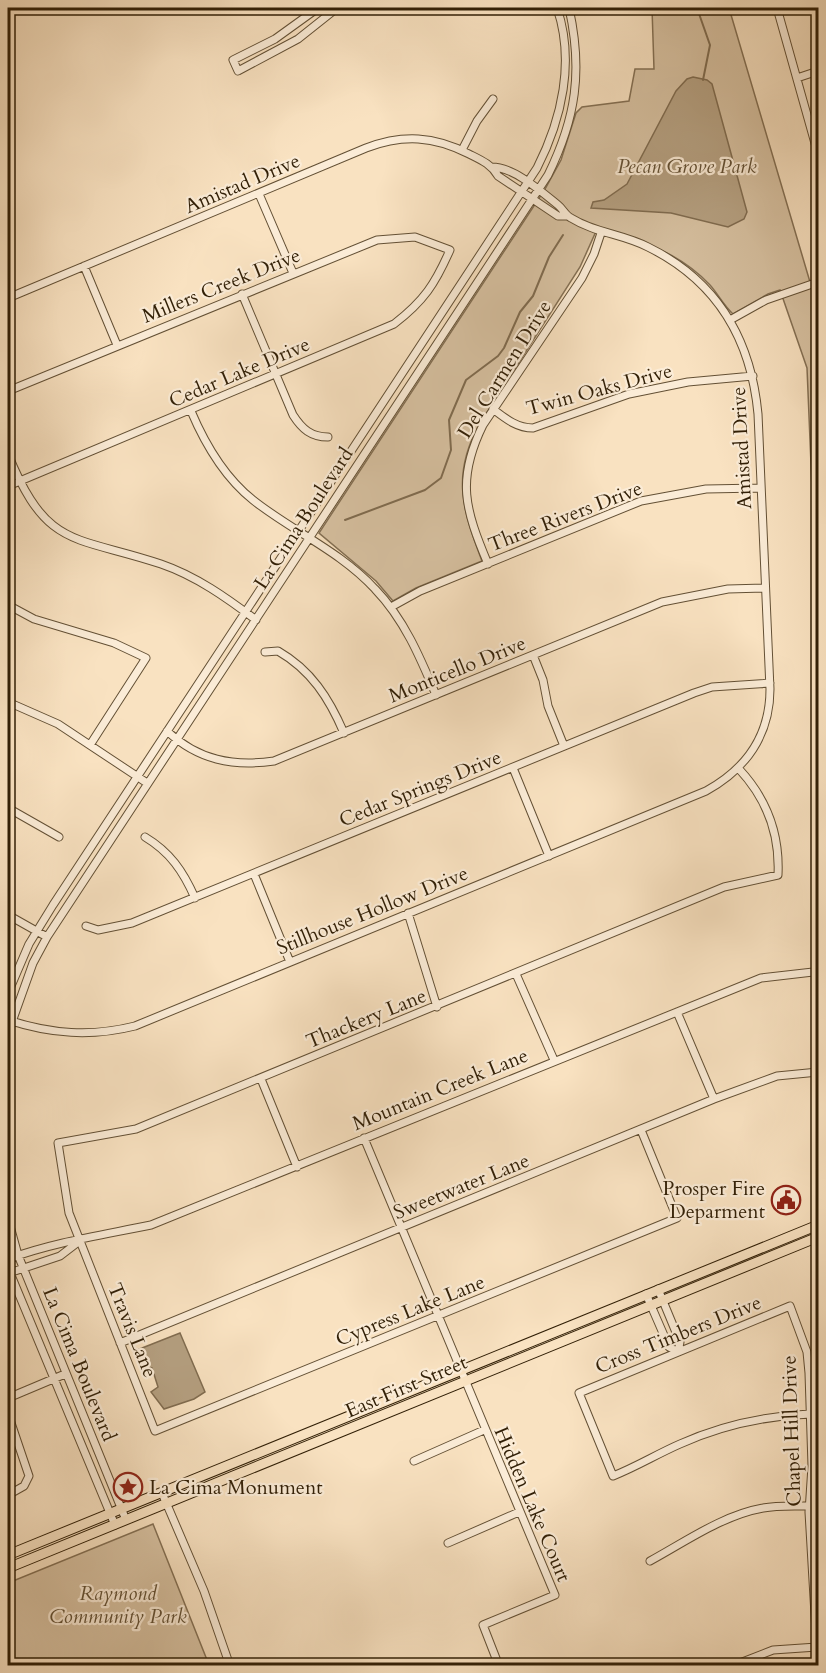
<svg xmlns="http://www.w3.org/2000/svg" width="826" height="1673" viewBox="0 0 826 1673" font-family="Cardo,serif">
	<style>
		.green { fill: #d7c1a1; stroke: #847054; stroke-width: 1.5 }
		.water { fill: #b5a081; stroke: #806c50; stroke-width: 1.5 }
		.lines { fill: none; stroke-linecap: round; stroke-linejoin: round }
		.stream { stroke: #806c50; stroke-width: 2 }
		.minor-casing { stroke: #635035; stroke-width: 9 }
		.major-casing { stroke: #311f06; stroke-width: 11 }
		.minor { stroke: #fbecd7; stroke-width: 7 }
		.major { stroke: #f9e2c1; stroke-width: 9 }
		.labels { text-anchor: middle; stroke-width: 4.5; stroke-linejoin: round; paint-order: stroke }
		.park-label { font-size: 20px; font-style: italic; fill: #635034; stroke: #fbecd7 }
		.street-label { font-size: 20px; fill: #311f06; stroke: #fbecd7 }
		.poi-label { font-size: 20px; fill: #311f06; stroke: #fbecd7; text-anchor: end }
	</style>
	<rect width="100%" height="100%" fill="#f9e2c1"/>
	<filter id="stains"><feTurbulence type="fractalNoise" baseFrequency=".00333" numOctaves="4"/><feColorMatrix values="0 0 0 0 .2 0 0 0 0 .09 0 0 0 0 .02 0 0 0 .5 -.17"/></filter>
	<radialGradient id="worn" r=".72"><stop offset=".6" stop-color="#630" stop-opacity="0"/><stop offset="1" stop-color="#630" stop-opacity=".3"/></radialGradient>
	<path class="green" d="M652 8H729L818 309V632L807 368 780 290 768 294 733 314C724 306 718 294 710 285 679 252 640 240 598 227L580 267 479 425C451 475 463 511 482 561L416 588 393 601 376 581 319 533 545 189 561 160 576 113 582 107 629 101 635 69H654Z
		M153 1524 209 1665H8V1583Z"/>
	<path class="water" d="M693 77 707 80 712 84 747 212 744 219 728 227 671 213 591 208 593 202 604 200 627 184 676 91 687 79Z
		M180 1333 205 1392 194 1399 164 1409 151 1392 158 1387 152 1368 142 1366 137 1350Z"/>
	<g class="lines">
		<path class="stream" d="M697 8 710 45 703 80
			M345 520 425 490 441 478 451 450 449 420 466 380 498 356 504 348 520 312 533 296 549 257 563 235"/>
		<g class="minor-casing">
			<path id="minor" d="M318 8 275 39 233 60 238 71 298 39 337 8
				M777 8 818 154
				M797 78 818 71
				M462 150 477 121 493 99
				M259 194 293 273
				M84 266 117 345
				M242 294 293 415C302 429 311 437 328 437
				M8 298 366 148C403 134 434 136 469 154 481 160 491 164 498 176L558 216H567
				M730 320 766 300 818 282
				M8 391 377 240 415 237 450 250C435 284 424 301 394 324L8 486
				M493 409C506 419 517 428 533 428L629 394 688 382 753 376
				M191 411C205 444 224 477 253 500 292 531 340 551 375 589 404 619 420 657 436 695
				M8 454C47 550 74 535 161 564 196 576 227 598 256 620
				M488 564C465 509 456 480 483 425L582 278 594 254 601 233
				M8 605 34 619 114 643 146 658 90 745
				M391 607 420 591 641 501 706 489 760 488
				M265 652 278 651C311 670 329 698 344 733
				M533 655 543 680 548 706 564 746
				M8 702 58 724 147 783
				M167 731C198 760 233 767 274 761L662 602 728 589 765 588
				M513 768 549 856
				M8 808 59 837
				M145 837C170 852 183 871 195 898
				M254 874 290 962
				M408 913 437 1007
				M8 915 47 937
				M86 926 98 930 132 923 694 693 712 687 770 683
				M516 974 554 1060
				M8 993 29 944 53 905 537 168C562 119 575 61 557 8
				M677 1012 714 1099
				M8 1020C51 1034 91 1037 135 1026L706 791C746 769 770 735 770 689L758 414C751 339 717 281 648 247 623 234 595 233 571 218 565 215 563 209 558 205 542 192 514 167 492 167
				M8 1033 33 963 47 937 548 175C576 118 583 71 569 8
				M261 1079 297 1167
				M641 1130 677 1218 155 1431 69 1213 58 1143 136 1129 724 887 778 875C780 834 767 799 739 769
				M364 1138 555 1595 483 1625 499 1666
				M8 1219 18 1255 126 1520
				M8 1259C54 1242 103 1235 151 1225L761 978 813 972
				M8 1268 115 1525
				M9 1273 60 1256 77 1243
				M646 1294 669 1347 678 1352 680 1342 658 1289
				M120 1343 714 1099 777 1076 818 1072
				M8 1398 65 1374
				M8 1414 29 1476 24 1486 8 1495
				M810 1414C764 1416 722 1425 680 1444 657 1454 636 1467 613 1476L579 1393 790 1306 807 1352 809 1373 812 1466 809 1512 818 1666
				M414 1461 484 1430
				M162 1493 204 1591 230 1666
				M448 1543 519 1512
				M650 1561C685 1542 723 1515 763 1508 778 1505 794 1506 810 1506
				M732 1666 773 1650 817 1647"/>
		</g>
		<g class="major-casing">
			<path id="major" d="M8 1555 818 1225
				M8 1568 818 1237"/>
		</g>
		<use href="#minor" class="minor"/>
		<use href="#major" class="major"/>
	</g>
	<defs>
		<g id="civic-ring" transform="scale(1.5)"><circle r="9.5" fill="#fbecd7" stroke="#8f2418" stroke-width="1.5"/><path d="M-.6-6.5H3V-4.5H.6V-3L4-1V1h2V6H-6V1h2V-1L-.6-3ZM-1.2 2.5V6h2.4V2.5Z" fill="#8f2418"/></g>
		<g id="sight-ring" transform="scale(1.5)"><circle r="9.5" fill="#fbecd7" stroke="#8f2418" stroke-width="1.5"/><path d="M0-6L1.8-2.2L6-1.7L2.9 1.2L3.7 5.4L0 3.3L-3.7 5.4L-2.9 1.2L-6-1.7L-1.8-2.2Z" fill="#8f2418"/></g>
	</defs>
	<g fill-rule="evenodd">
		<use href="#civic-ring" x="786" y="1200"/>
		<use href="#sight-ring" x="128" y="1487"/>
	</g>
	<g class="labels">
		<g class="park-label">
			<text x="687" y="173">Pecan Grove Park</text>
			<text x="118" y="1600">Raymond<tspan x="118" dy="23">Community Park</tspan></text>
		</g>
		<g class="street-label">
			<text transform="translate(242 183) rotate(-23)" y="7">Amistad Drive</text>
			<text transform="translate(221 285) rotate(-22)" y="7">Millers Creek Drive</text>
			<text transform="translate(504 369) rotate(-58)" y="7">Del Carmen Drive</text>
			<text transform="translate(239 372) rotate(-23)" y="7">Cedar Lake Drive</text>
			<text transform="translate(599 389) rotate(-15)" y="7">Twin Oaks Drive</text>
			<text transform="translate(741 448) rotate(-93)" y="7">Amistad Drive</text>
			<text transform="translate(565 516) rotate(-21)" y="7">Three Rivers Drive</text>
			<text transform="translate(303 518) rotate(-57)" y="7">La Cima Boulevard</text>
			<text transform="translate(457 669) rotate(-22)" y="7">Monticello Drive</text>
			<text transform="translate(420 788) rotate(-22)" y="7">Cedar Springs Drive</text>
			<text transform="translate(372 910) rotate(-22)" y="7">Stillhouse Hollow Drive</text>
			<text transform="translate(366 1018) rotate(-22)" y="7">Thackery Lane</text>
			<text transform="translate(440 1089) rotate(-22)" y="7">Mountain Creek Lane</text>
			<text transform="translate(461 1186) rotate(-22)" y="7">Sweetwater Lane</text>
			<text transform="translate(410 1310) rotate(-22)" y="7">Cypress Lake Lane</text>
			<text transform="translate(133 1330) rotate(68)" y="7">Travis Lane</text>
			<text transform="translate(678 1334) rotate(-22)" y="7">Cross Timbers Drive</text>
			<text transform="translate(80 1364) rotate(68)" y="7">La Cima Boulevard</text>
			<text transform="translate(406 1386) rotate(-23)" y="7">East First Street</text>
			<text transform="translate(791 1431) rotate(-92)" y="7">Chapel Hill Drive</text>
			<text transform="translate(533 1504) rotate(67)" y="7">Hidden Lake Court</text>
		</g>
		<g class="poi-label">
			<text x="765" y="1195">Prosper Fire<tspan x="765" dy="23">Deparment</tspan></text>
			<text x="149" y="1494" text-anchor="start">La Cima Monument</text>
		</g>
	</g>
	<rect width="826" height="1673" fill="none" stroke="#f9e2c1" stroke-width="30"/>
	<rect x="9" y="9" width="808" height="1655" fill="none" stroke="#311f06" stroke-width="3"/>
	<rect x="15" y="15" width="796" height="1643" fill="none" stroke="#311f06" stroke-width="1.5"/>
	<rect width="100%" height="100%" filter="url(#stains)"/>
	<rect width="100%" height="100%" fill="url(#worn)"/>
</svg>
